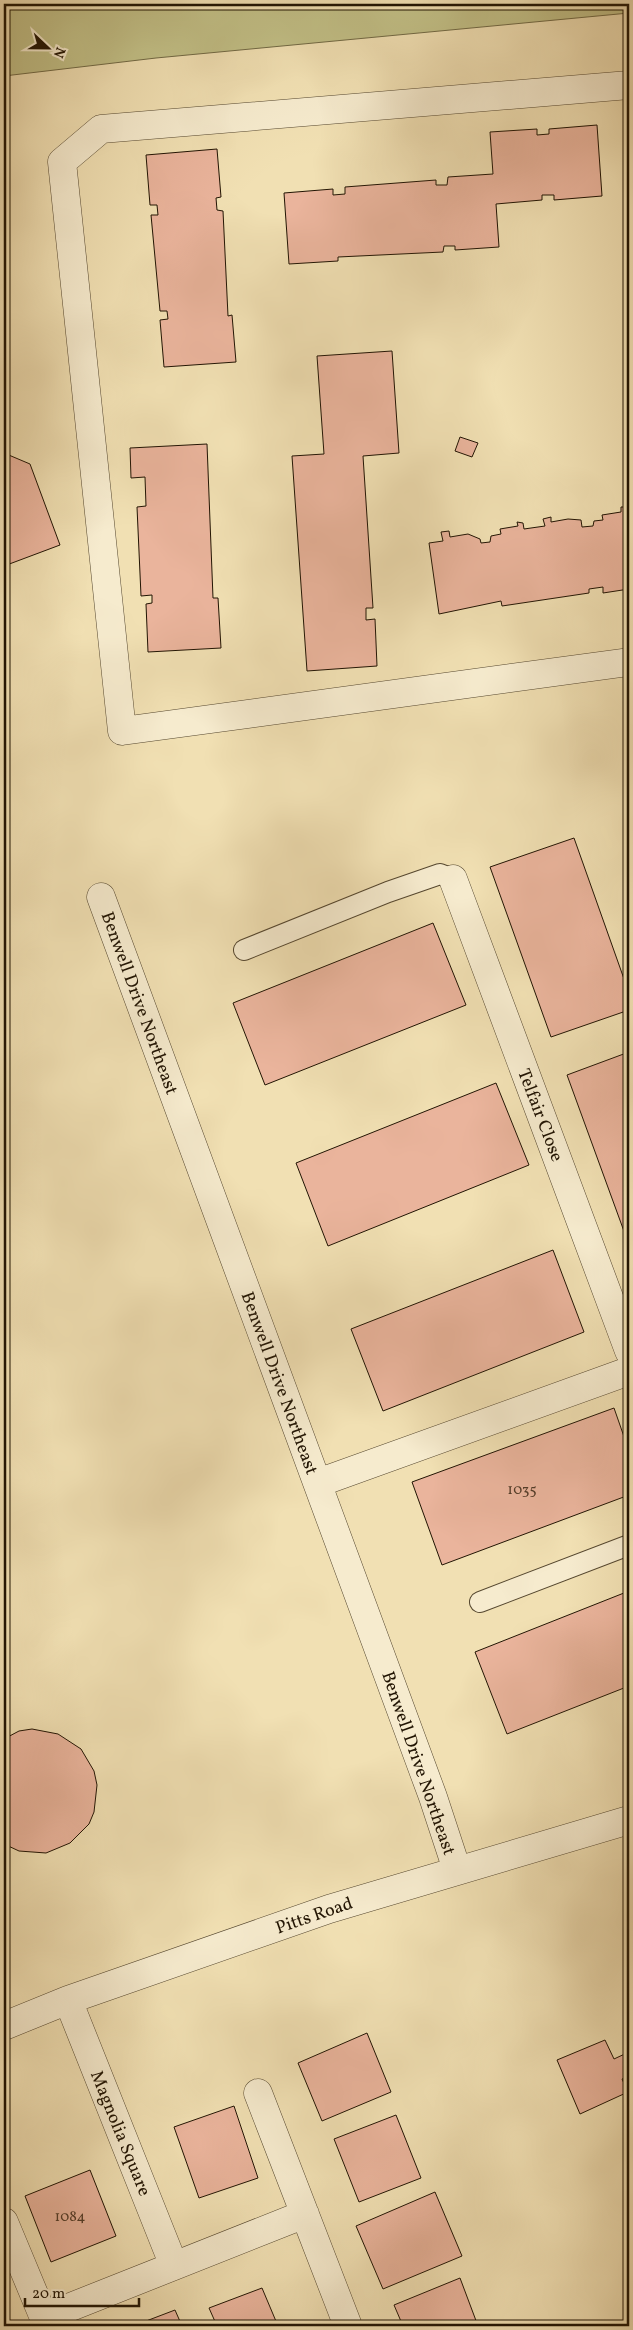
<svg xmlns="http://www.w3.org/2000/svg" width="633" height="2330" viewBox="0 0 633 2330" font-family="Vollkorn,serif">
	<style>
		.green { fill: #c2c087; stroke: #726a45 }
		.building { fill: #eab49c; stroke: #211403 }
		.lines { fill: none; stroke-linecap: round; stroke-linejoin: round }
		.lane-casing { stroke: #55472f; stroke-width: 22 }
		.street-casing { stroke: #55472f; stroke-width: 29 }
		.lane { stroke: #f6ebce; stroke-width: 20 }
		.street { stroke: #f6ebce; stroke-width: 28 }
		.labels { text-anchor: middle; stroke-width: 4.5; stroke-linejoin: round; paint-order: stroke }
		.number-label { font-size: 15px; fill: #533c29 }
		.street-label { font-size: 18px; fill: #211403; stroke: #f6ebce }
	</style>
	<rect width="100%" height="100%" fill="#f1e0b3"/>
	<filter id="stains"><feTurbulence type="fractalNoise" baseFrequency=".004" numOctaves="4"/><feColorMatrix values="0 0 0 0 .2 0 0 0 0 .09 0 0 0 0 .02 0 0 0 .5 -.17"/></filter>
	<radialGradient id="worn" r=".72"><stop offset=".6" stop-color="#630" stop-opacity="0"/><stop offset="1" stop-color="#630" stop-opacity=".3"/></radialGradient>
	<path class="green" d="M4 4H629V13L156 58 4 76Z"/>
	<path class="building" d="M597 125 602 196 554 200V195H542V200L496 204 499 247 455 250V246H444L443 252 338 257V261L289 264 284 193 333 189V195L345 194V187L436 180V185H447L448 177 493 174 490 132 537 129V135L549 134V129Z
		M217 149 221 197 216 198 217 210 223 211 228 316 232 315 236 362 164 367 160 320 168 319 167 311H160L151 215H158L157 205H150L146 155Z
		M392 351 399 453 363 456 373 608H366V620L375 619 377 666 307 671 292 456 324 454 317 356Z
		M460 437 478 443 472 457 455 451Z
		M207 444 213 598H218L221 648 148 652 146 604 152 603V595L141 596 137 507 146 506 145 477 131 478 130 448Z
		M4 453 30 464 60 545 4 566Z
		M621 507H627L629 513V589L603 593V587L589 589V593L502 606 501 601 439 614 429 543 443 541 441 532 449 531 450 537 468 534 480 539 481 543 490 542 491 536 501 534 500 529 518 526 517 522 523 523 524 529 545 526 543 519 551 517V522L568 519 581 520 582 527 593 526 594 521 603 520 602 515 621 512Z
		M574 838 629 993V1010L551 1037 490 867Z
		M433 923 466 1005 265 1085 233 1003Z
		M629 1052V1245L567 1075Z
		M496 1083 529 1165 328 1246 296 1163Z
		M553 1250 584 1332 383 1411 351 1329Z
		M614 1408 629 1451V1495L442 1565 412 1482Z
		M629 1591V1686L507 1734 475 1652Z
		M32 1729 58 1734 81 1749 94 1771 97 1785 94 1812 89 1824 70 1843 46 1853 19 1851 4 1844V1739L19 1731Z
		M367 2033 391 2092 322 2121 298 2063Z
		M605 2040 614 2059 629 2052V2076L622 2079 628 2092 580 2114 557 2060Z
		M234 2106 258 2178 199 2198 174 2127Z
		M396 2115 421 2178 359 2202 334 2139Z
		M90 2170 116 2236 51 2262 25 2196Z
		M435 2192 462 2256 383 2289 356 2226Z
		M460 2278 478 2326H403L394 2305Z
		M262 2288 278 2326H217L209 2308Z
		M175 2310 182 2326H133Z"/>
	<g class="lines">
		<g class="lane-casing">
			<path id="lane" d="M244 950 388 892 440 874 453 879
				M480 1602 629 1545"/>
		</g>
		<g class="street-casing">
			<path id="street" d="M629 85 101 129 62 162 122 731 629 662
				M453 879 629 1351
				M101 897 433 1797 457 1870
				M318 1483 629 1371
				M68 2000 174 2266
				M4 2026 68 2000 329 1909 629 1820
				M258 2093 348 2326
				M4 2222 44 2318 53 2314 58 2325
				M53 2314 305 2214"/>
		</g>
		<use href="#lane" class="lane"/>
		<use href="#street" class="street"/>
	</g>
	<g class="labels">
		<g class="number-label">
			<text x="522" y="1494">1035</text>
			<text x="70" y="2221">1084</text>
		</g>
		<g class="street-label">
			<text transform="translate(140 1003) rotate(70)" y="6">Benwell Drive Northeast</text>
			<text transform="translate(541 1115) rotate(69)" y="6">Telfair Close</text>
			<text transform="translate(280 1383) rotate(70)" y="6">Benwell Drive Northeast</text>
			<text transform="translate(419 1763) rotate(71)" y="6">Benwell Drive Northeast</text>
			<text transform="translate(314 1915) rotate(-19)" y="6">Pitts Road</text>
			<text transform="translate(121 2133) rotate(68)" y="6">Magnolia Square</text>
		</g>
	</g>
	<rect width="633" height="2330" fill="none" stroke="#f1e0b3" stroke-width="20"/>
	<rect x="5" y="5" width="623" height="2320" fill="none" stroke="#211403" stroke-width="2.5"/>
	<rect x="10" y="10" width="613" height="2310" fill="none" stroke="#211403"/>
	<g transform="translate(48 48) rotate(112)" stroke="#f6ebce" stroke-width="4" paint-order="stroke">
	<path d="M0-4L9 19L0 12L-9 19Z" fill="#211403"/>
	<text y="-8" font-size="14" font-weight="bold" text-anchor="middle" fill="#211403">N</text>
	</g>
	<path d="M25 2298v8h114v-8" fill="none" stroke="#211403" stroke-width="2.5"/>
	<text x="32" y="2298" font-size="15" fill="#211403" stroke="#f6ebce" stroke-width="4" paint-order="stroke">20 m</text>
	<rect width="100%" height="100%" filter="url(#stains)"/>
	<rect width="100%" height="100%" fill="url(#worn)"/>
</svg>
